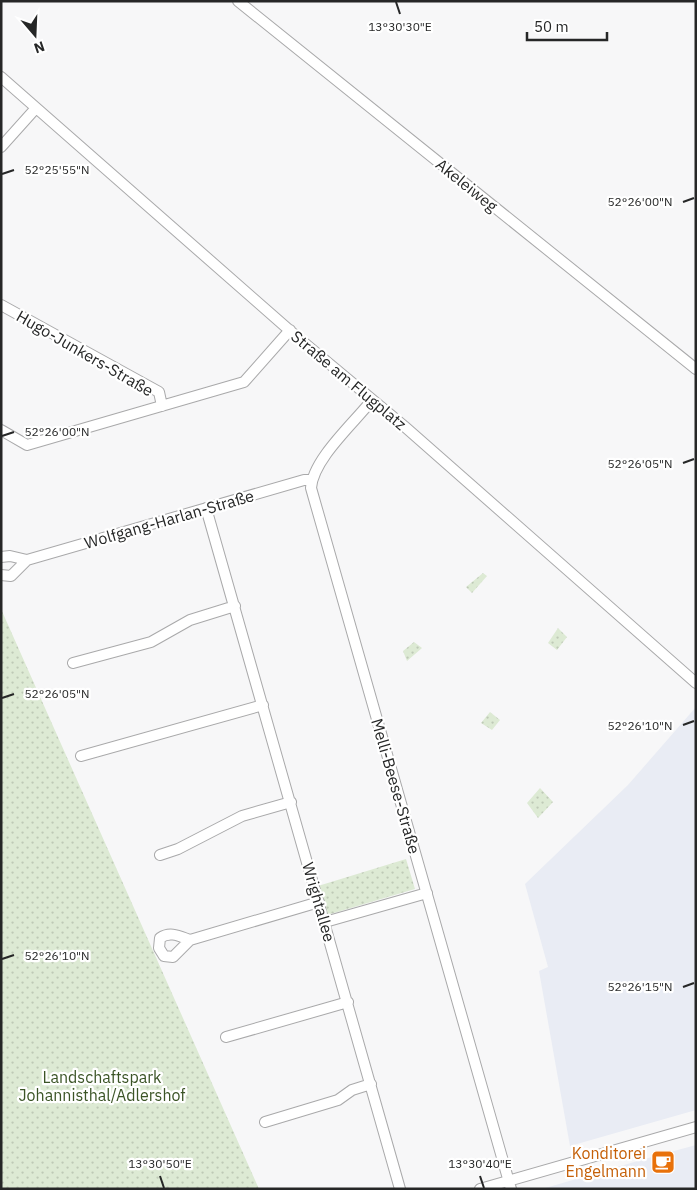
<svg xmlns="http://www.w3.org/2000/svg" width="697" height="1190" viewBox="0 0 697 1190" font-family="'IBM Plex Sans',sans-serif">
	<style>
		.built { fill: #e9ecf4 }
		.grass { fill: url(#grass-dots) }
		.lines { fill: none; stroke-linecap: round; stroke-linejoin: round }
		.street-casing { stroke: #a9a9aa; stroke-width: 12 }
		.street { stroke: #fff; stroke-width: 10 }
		.ticks { fill: none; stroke: #262727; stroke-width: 2 }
		.labels { text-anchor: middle; stroke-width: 4.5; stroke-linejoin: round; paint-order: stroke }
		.street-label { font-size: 16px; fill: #262727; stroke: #fff }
		.park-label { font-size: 16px; fill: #3b5426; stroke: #fff }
		.food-label { font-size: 16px; fill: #c56008; stroke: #fff; text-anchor: end }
		.ticks-label { font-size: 12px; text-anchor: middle; fill: #262727; stroke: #fff; stroke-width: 4.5; stroke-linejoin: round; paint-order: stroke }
	</style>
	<defs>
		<pattern id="grass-dots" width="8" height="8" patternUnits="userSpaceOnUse" patternTransform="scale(1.25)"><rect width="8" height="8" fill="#ddead4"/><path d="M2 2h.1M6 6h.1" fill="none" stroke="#bec9b6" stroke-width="1.8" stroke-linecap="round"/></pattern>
	</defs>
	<rect width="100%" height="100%" fill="#f7f7f8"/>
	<path class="built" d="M696 707V1110L570 1146 539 971 548 967 525 884 628 785Z
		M696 1145V1189H542L641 1160Z"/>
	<path class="grass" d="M483 573 487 576 472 593 466 587Z
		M1 609 259 1189H1Z
		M558 628 567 637 557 650 548 643Z
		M414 642 422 648 407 661 403 651Z
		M490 712 500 720 492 730 481 723Z
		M540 788 553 802 538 818 527 803Z
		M406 859 415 889 327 915 318 886Z"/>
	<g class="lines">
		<g class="street-casing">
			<path id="street" d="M238 1 696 369
				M1 77 296 336 404 426 696 683
				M1 147 36 108
				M1 305 159 392 162 406
				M372 400C354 423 313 459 311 488L511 1189
				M1 430 27 445 244 382 290 330
				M206 508 400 1189
				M1 557 10 556 27 560 304 480H312
				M1 575 11 576 27 560
				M73 663 151 642 190 620 235 606
				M81 756 263 705
				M160 855 178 849 242 816 291 802
				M325 922 427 893
				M190 940C179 936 170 931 160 938L159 948 164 956 173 957 190 940 319 902
				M226 1037 348 1002
				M265 1122 338 1100 352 1090 371 1084
				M480 1189 696 1127"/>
		</g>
		<use href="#street" class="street"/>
	</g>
	<path class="ticks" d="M396 2 400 14M2 174 14 170M683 202 694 198M2 436 14 432M683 463 694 459M2 698 14 694M683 725 694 721M2 959 14 955M683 987 694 983M160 1176 164 1188M480 1176 484 1188"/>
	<defs>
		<g id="cafe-square" transform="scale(1.25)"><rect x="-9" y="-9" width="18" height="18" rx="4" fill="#e8710a" stroke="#fff"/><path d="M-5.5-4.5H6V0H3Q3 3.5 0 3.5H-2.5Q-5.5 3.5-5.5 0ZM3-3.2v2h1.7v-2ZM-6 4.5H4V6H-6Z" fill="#fff"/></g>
	</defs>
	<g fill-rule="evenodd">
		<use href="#cafe-square" x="663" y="1162"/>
	</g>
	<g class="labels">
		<g class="street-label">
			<text transform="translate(467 185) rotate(39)" y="6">Akeleiweg</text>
			<text transform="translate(85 353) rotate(30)" y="6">Hugo-Junkers-Straße</text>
			<text transform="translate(349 380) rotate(40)" y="6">Straße am Flugplatz</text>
			<text transform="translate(169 519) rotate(-16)" y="6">Wolfgang-Harlan-Straße</text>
			<text transform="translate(396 786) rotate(74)" y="6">Melli-Beese-Straße</text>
			<text transform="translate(319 902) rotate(74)" y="6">Wrightallee</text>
		</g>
		<g class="park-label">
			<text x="102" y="1083">Landschaftspark<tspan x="102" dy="18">Johannisthal/Adlershof</tspan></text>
		</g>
		<g class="food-label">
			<text x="646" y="1159">Konditorei<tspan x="646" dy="18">Engelmann</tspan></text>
		</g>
	</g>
	<g class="ticks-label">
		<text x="400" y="31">13°30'30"E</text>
		<text x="57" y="174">52°25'55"N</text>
		<text x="640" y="206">52°26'00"N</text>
		<text x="57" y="436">52°26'00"N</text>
		<text x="640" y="468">52°26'05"N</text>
		<text x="57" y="698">52°26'05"N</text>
		<text x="640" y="730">52°26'10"N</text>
		<text x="57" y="960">52°26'10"N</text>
		<text x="640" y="991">52°26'15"N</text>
		<text x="160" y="1168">13°30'50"E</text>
		<text x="480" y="1168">13°30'40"E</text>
	</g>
	<rect width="697" height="1190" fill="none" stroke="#262727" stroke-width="5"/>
	<g transform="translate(35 35) rotate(161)" stroke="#ffffff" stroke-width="4" paint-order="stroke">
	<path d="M0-4L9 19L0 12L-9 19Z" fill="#262727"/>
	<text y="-8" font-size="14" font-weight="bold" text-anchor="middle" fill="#262727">N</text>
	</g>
	<path d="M527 32v8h80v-8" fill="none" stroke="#262727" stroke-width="2.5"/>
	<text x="534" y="32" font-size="15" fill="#262727" stroke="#ffffff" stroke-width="4" paint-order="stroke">50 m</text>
</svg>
